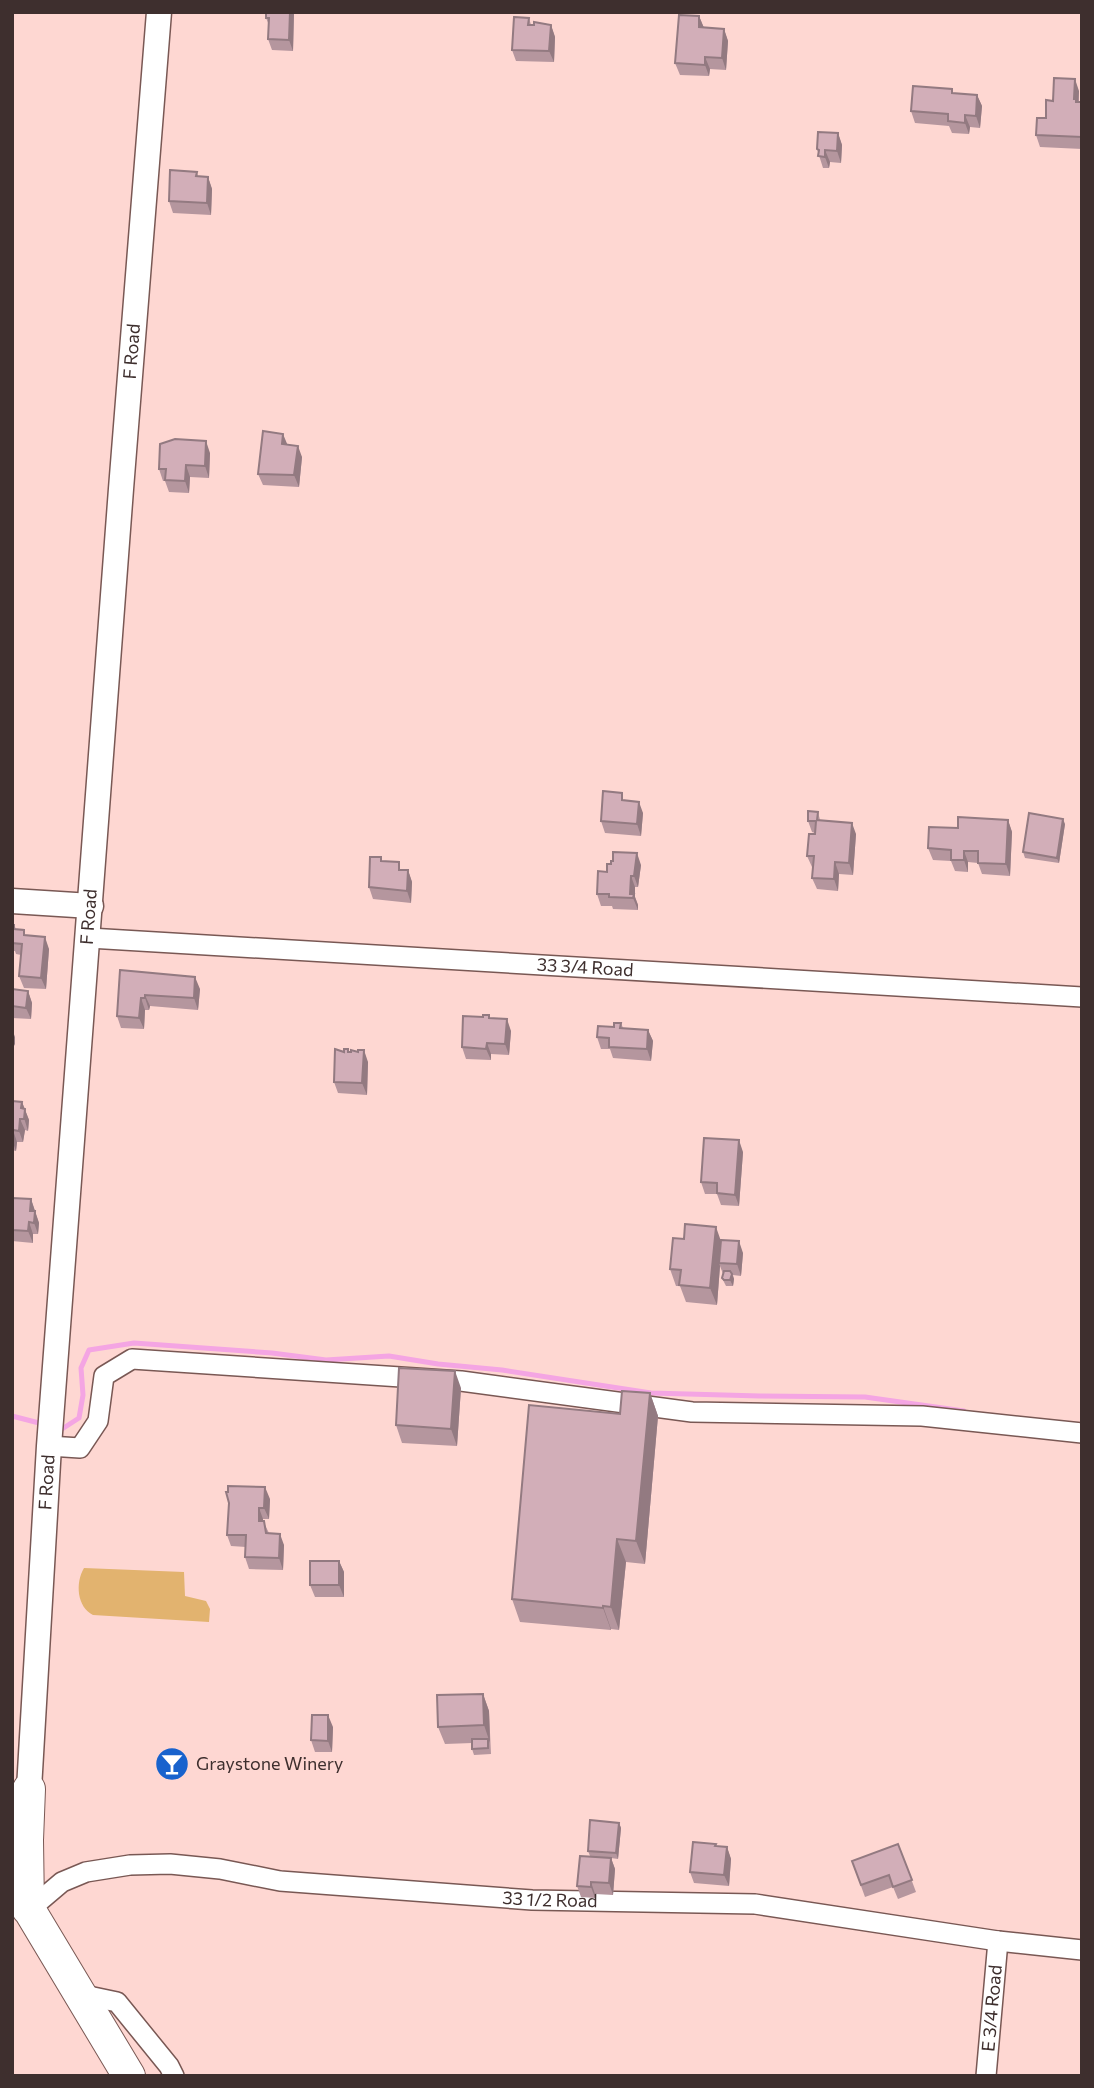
<svg xmlns="http://www.w3.org/2000/svg" width="1094" height="2088" viewBox="0 0 1094 2088" font-family="Commissioner,sans-serif">
	<style>
		.green { fill: #e2b36f }
		.lines { fill: none; stroke-linecap: round; stroke-linejoin: round }
		.stream { stroke: #f4a5e3; stroke-width: 5 }
		.minor-casing { stroke: #795854; stroke-width: 22 }
		.tertiary-casing { stroke: #795854; stroke-width: 27 }
		.primary-casing { stroke: #795854; stroke-width: 34 }
		.minor { stroke: #fff; stroke-width: 19 }
		.tertiary { stroke: #fff; stroke-width: 24 }
		.primary { stroke: #fff; stroke-width: 32 }
		.wall { fill: #b5969e }
		.shaded-wall { fill: #937a81 }
		.building { fill: #d2aeb8; stroke: #937a81; stroke-width: 2 }
		.labels { text-anchor: middle; stroke-width: 5; stroke-linejoin: round; paint-order: stroke }
		.street-label { font-size: 18px; fill: #3e2f2e; stroke: #fed7d2 }
		.poi-label { font-size: 18px; fill: #3e2f2e; stroke: #fed7d2; text-anchor: start }
	</style>
	<rect width="100%" height="100%" fill="#fed7d2"/>
	<path class="green" d="M84 1568 184 1572 185 1596 206 1601 210 1609 209 1622 93 1615C77 1607 75 1583 84 1568Z"/>
	<g class="lines">
		<path class="stream" d="M12 1416 43 1424
			M56 1428 62 1429 79 1418 83 1395 81 1368 89 1350 134 1343 272 1353 326 1360 389 1356 438 1364 502 1370 651 1393 760 1396 865 1397 964 1411"/>
		<g class="minor-casing">
			<g id="minor">
				<path id="s1" d="M89 938 1082 997"/>
				<path d="M49 1446 80 1448 98 1421 104 1376 132 1359 461 1381 692 1412 922 1416 1082 1433"/>
				<path id="s2" d="M29 1910 62 1882 86 1872 130 1865 170 1864 220 1869 280 1881 532 1900 755 1904 998 1941 1082 1950"/>
				<path d="M79 1994 117 2002 169 2066 174 2076"/>
				<path id="s3" d="M986 2076 998 1941"/>
			</g>
		</g>
		<g class="tertiary-casing">
			<g id="tertiary">
				<path d="M12 901 91 906"/>
				<path id="s4" d="M24 1805 29 1789 49 1446 121 489 159 12"/>
			</g>
		</g>
		<g class="primary-casing">
			<path id="primary" d="M12 1881 129 2076
				M28 1909 27 1840 29 1789"/>
		</g>
		<use href="#minor" class="minor"/>
		<use href="#tertiary" class="tertiary"/>
		<use href="#primary" class="primary"/>
	</g>
	<path class="wall" d="M294 12 293 51 272 50 268 39 269 25 266 18Z
		M699 16 704 28 724 29 728 41 726 70 710 69 709 76 680 75 675 63Z
		M529 18 531 25H551L555 37 554 62 516 61 512 50Z
		M1079 91V102H1082V149L1040 147 1036 135 1046 118 1053 101Z
		M954 93 977 95 982 106 980 128 970 127 969 134 952 133 949 126 915 123 911 111Z
		M838 133 842 145 841 163 830 162 829 168H823L817 149Z
		M197 172 198 176 208 177 212 189 211 215 173 213 169 201Z
		M287 445 302 457 299 487 263 485 258 474Z
		M210 453 209 478 190 477 189 493 169 492 165 481H163L159 469Z
		M625 801 643 813 641 836 605 833 601 821Z
		M818 812 820 820 856 834 853 875 839 874 838 891 817 889 812 878 813 867H812L807 856 815 833 812 832 808 821Z
		M1008 820 1012 832 1010 876 982 874 978 863 968 862V872L955 871 951 861 933 860 928 848 958 828Z
		M1065 824 1059 863 1025 858 1023 852Z
		M383 861 402 870H408L412 882 411 903 373 899 369 887Z
		M641 865 638 887H635V897L638 905V910L613 909 612 906H601L597 894 607 872Z
		M12 925H14L16 929 49 949 46 989 24 988 19 976 21 955 16 954 15 951H12Z
		M120 970 200 989 198 1010 150 1006 149 1010H145L144 1029 121 1028 117 1016Z
		M12 989 28 991 32 1003 31 1019 12 1018Z
		M490 1018 511 1031 509 1055 491 1054V1060L466 1059 462 1047Z
		M621 1023 623 1028 648 1030 653 1041 651 1061 613 1058 610 1049H601L597 1037Z
		M344 1052H349L368 1062 367 1095 338 1093 334 1082Z
		M12 1101 22 1102 29 1120 28 1131 25 1130 23 1142H17L16 1151 12 1150Z
		M743 1152 739 1206 721 1205 717 1194H705L701 1182Z
		M12 1198 31 1199 39 1223 38 1234H33V1243L12 1241Z
		M721 1240 743 1253 741 1276 733 1275 734 1279 733 1286H726L722 1278 723 1274 720 1266 717 1305 686 1302 680 1286H676L670 1269Z
		M461 1388 457 1446 402 1443 396 1425Z
		M650 1393 658 1416 645 1564 626 1562 619 1630 611 1629V1630L520 1622 512 1599 620 1414Z
		M270 1499 269 1519H263V1521L269 1533 284 1545 283 1570 249 1569 245 1557 246 1547 231 1546 227 1535 229 1503Z
		M339 1561 344 1572V1597H315L310 1585Z
		M483 1694 489 1711 491 1754 474 1755 472 1749V1743L445 1744 438 1727Z
		M333 1727 332 1752H315L311 1740Z
		M619 1823 621 1828 618 1859 611 1858 615 1869 613 1895 595 1894V1898L581 1897 577 1886 590 1856 588 1851Z
		M898 1844 916 1892 898 1899 893 1887 865 1897 852 1861Z
		M717 1846 727 1847 731 1859 729 1886 694 1883 690 1872Z"/>
	<path class="shaded-wall" d="M290 12H294L293 51 289 40Z
		M699 16 704 28 699 27Z
		M551 25 555 37 554 62 549 51Z
		M724 29 728 41 726 70 722 58Z
		M705 57 710 69 709 76 705 65Z
		M1075 79 1079 91 1078 106 1074 99Z
		M977 95 982 106 980 128 976 116Z
		M965 115 970 127 969 134 965 123Z
		M838 133 842 145 841 163 837 151Z
		M825 150 830 162 829 168 825 157Z
		M208 177 212 189 211 215 207 203Z
		M283 434 288 446 282 444Z
		M206 441 210 453 209 478 205 466Z
		M298 446 302 457 299 487 294 475Z
		M186 465 190 477 189 493 185 481Z
		M639 802 643 813 641 836 637 824Z
		M1063 819 1065 824 1059 863 1057 858Z
		M1008 820 1012 832 1010 876 1006 864Z
		M852 823 856 834 853 875 849 863Z
		M964 851 968 862V872L964 860Z
		M637 853 641 865 638 887 634 876Z
		M835 862 839 874 838 891 834 879Z
		M408 870 412 882 411 903 407 891Z
		M631 876 635 887V897L638 905V910L633 898 630 894Z
		M45 937 49 949 46 989 41 978Z
		M195 977 200 989 198 1010 194 998Z
		M28 991 32 1003 31 1019 26 1008Z
		M145 995 150 1006 149 1010 145 998Z
		M141 998 145 1010 144 1029 139 1018Z
		M507 1019 511 1031 509 1055 505 1044Z
		M12 1029 15 1037V1046L12 1040Z
		M648 1030 653 1041 651 1061 647 1049Z
		M487 1043 491 1054V1060L486 1049Z
		M364 1050 368 1062 367 1095 362 1083Z
		M22 1102 29 1120 28 1131 21 1108Z
		M20 1119 25 1130 23 1142 19 1131Z
		M13 1130 17 1142 16 1151 12 1140Z
		M739 1140 743 1152 739 1206 735 1195Z
		M31 1199 39 1223 38 1234 30 1211Z
		M29 1222 33 1234V1243L28 1231Z
		M716 1227 722 1244 719 1263 720 1266 717 1305 710 1288Z
		M739 1241 743 1253 741 1276 737 1264Z
		M732 1274 734 1279 733 1286 730 1280Z
		M455 1371 461 1388 457 1446 451 1429Z
		M650 1393 658 1416 645 1564 636 1541Z
		M265 1487 270 1499 269 1519 264 1508Z
		M259 1508 263 1519V1532L259 1521Z
		M280 1534 284 1545 283 1570 279 1558Z
		M617 1539 626 1562 619 1630 611 1607Z
		M339 1561 344 1572V1597L339 1585Z
		M603 1606 611 1629V1630L603 1608Z
		M483 1694 489 1711 490 1743 484 1725Z
		M328 1715 333 1727 332 1752 328 1741Z
		M619 1823 621 1828 618 1859 616 1853Z
		M727 1847 731 1859 729 1886 724 1875Z
		M611 1858 615 1869 613 1895 609 1883Z
		M591 1882 595 1894V1898L591 1887Z"/>
	<path class="building" d="M266 12H290L289 40 268 39 269 18H266Z
		M679 15 699 16V27L724 29 722 58 705 57V65L675 63Z
		M514 17 529 18 528 25H534V22L551 25 549 51 512 50Z
		M1054 78 1075 79 1074 99H1076V102H1082V137L1036 135 1037 118H1046V100L1053 101Z
		M913 86 952 89V93L977 95 976 116 965 115V123L948 121V114L911 111Z
		M818 132 838 133 837 151 825 150V157L818 156 819 150 817 149Z
		M170 170 197 172 196 176 208 177 207 203 169 201Z
		M263 431 283 434 282 444 298 446 294 475 258 474Z
		M175 439 206 441 205 466 186 465 185 481 165 480 166 469H159L160 444Z
		M603 791 622 793V800L639 802 637 824 601 821Z
		M808 811 818 812 817 820 852 823 849 863 835 862 834 879 812 878 814 856H807L809 834H815L816 821H808Z
		M1029 813 1063 819 1057 858 1023 852Z
		M958 817 1008 820 1006 864 978 863V851H964V860H951V850L928 848 929 827 958 828Z
		M613 852 637 853 634 876H631L630 894H634L633 898 609 897V894H597L598 871 607 872V864H611V861H613Z
		M370 857H381V861L399 862V870H408L407 891 369 887Z
		M12 925H14V929L24 930V935L45 937 41 978 19 976 22 944 12 943Z
		M120 970 195 977 194 998 145 995V998H141L139 1018 117 1016Z
		M12 989 28 991 26 1008 12 1006Z
		M483 1015H489V1018L507 1019 505 1044 487 1043 486 1049 462 1047 463 1016 483 1017Z
		M614 1023H621L620 1028 648 1030 647 1049 609 1047V1038L597 1037 598 1026 614 1027Z
		M335 1049 344 1052V1049H348V1052H351V1050L358 1052V1050H364L362 1083 334 1082Z
		M12 1101 22 1102 21 1108 25 1109 24 1119H20L19 1131 13 1130 12 1136Z
		M704 1138 739 1140 735 1195 717 1193V1183L701 1182Z
		M12 1198 31 1199 30 1211H35L34 1223 29 1222 28 1231 12 1230Z
		M685 1224 716 1227 710 1288 679 1285 681 1270 670 1269 673 1238 684 1239Z
		M721 1240 739 1241 737 1264 719 1263Z
		M724 1271H730L732 1274 730 1280H724L722 1278Z
		M399 1368 455 1371 451 1429 396 1425Z
		M622 1391 650 1393 636 1541 617 1539 611 1607 603 1606V1608L512 1599 529 1405 620 1414Z
		M228 1486 265 1487 264 1508H259V1521H264L266 1533 280 1534 279 1558 245 1557 246 1535H227L229 1503 226 1492H228Z
		M310 1561H339V1585H310Z
		M483 1694 484 1725 438 1727 437 1695Z
		M312 1715H328V1741L311 1740Z
		M472 1739H488V1748L472 1749Z
		M590 1820 619 1823 616 1853 588 1851Z
		M693 1842 716 1844 715 1846 727 1847 724 1875 690 1872Z
		M898 1844 912 1880 893 1887 889 1875 861 1885 852 1861Z
		M580 1856 611 1858 609 1883 591 1882V1887L577 1886Z"/>
	<defs>
		<g id="bar-disc" transform="scale(1.75)"><circle r="9.5" fill="#1862cd" stroke="#fed7d2"/><path d="M-6-5H6L.8 .8V4.5H3.5V6h-7V4.5H-.8V.8Z" fill="#fff"/></g>
	</defs>
	<g fill-rule="evenodd">
		<use href="#bar-disc" x="172" y="1764"/>
	</g>
	<g class="labels">
		<g class="street-label">
			<text dy="6" stroke="none"><textPath href="#s4" startOffset="1458">F Road</textPath></text>
			<text dy="6" stroke="none"><textPath href="#s4" startOffset="891">F Road</textPath></text>
			<text dy="6" stroke="none"><textPath href="#s1" startOffset="497">33 3/4 Road</textPath></text>
			<text dy="6" stroke="none"><textPath href="#s4" startOffset="324">F Road</textPath></text>
			<text dy="6" stroke="none"><textPath href="#s2" startOffset="536">33 1/2 Road</textPath></text>
			<text dy="6" stroke="none"><textPath href="#s3" startOffset="68">E 3/4 Road</textPath></text>
		</g>
		<g class="poi-label">
			<text x="196" y="1770">Graystone Winery</text>
		</g>
	</g>
	<rect width="1094" height="2088" fill="none" stroke="#3e2f2e" stroke-width="28"/>
</svg>
